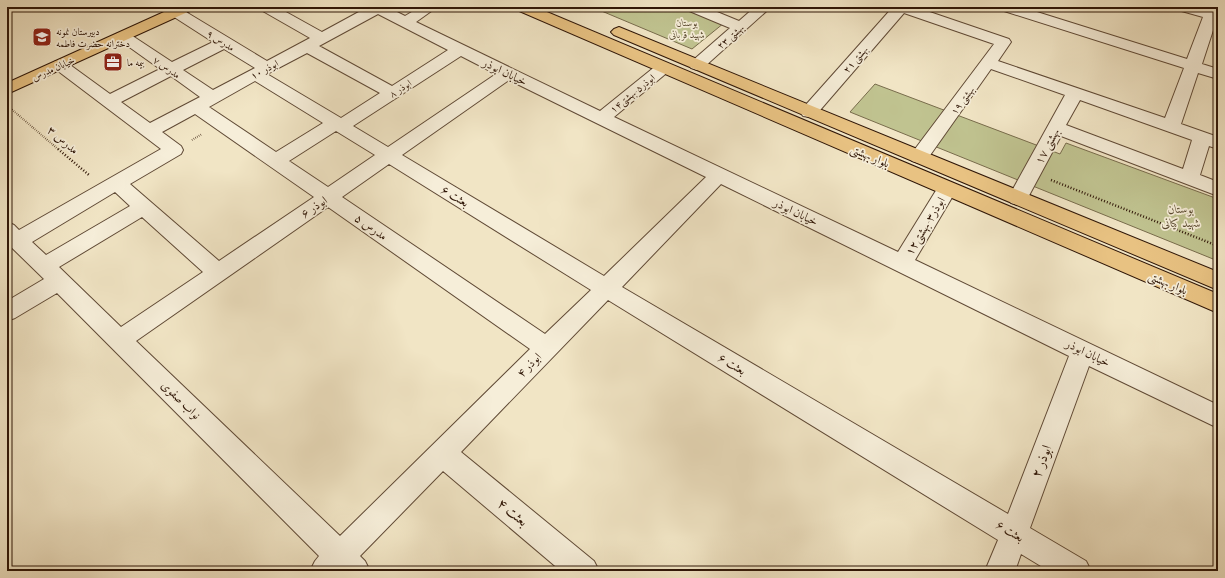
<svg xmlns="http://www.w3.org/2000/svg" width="1225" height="578" viewBox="0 0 1225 578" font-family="'IM FELL French Canon',Amiri,serif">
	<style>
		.green { fill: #c0c390; stroke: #786c4c }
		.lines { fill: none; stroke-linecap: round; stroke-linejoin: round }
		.minor-casing { stroke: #604a36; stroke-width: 2 }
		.major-casing { stroke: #2f1607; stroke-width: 2 }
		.path-far1 { stroke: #2f1607; stroke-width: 2; stroke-dasharray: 0.5 1.5; stroke-linecap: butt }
		.path { stroke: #2f1607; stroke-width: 2.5; stroke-dasharray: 1 2; stroke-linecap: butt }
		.minor { fill: #f6eed9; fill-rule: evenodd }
		.major { fill: #e8c282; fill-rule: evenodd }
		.labels { text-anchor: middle; stroke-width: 3.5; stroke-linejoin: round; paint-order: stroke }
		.far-park-label { font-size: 10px; font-style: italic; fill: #5a4a30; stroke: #f6eed9 }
		.far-poi-label { font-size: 10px; fill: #2f1607; stroke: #f6eed9; text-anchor: start }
		.far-street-label { font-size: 10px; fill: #2f1607; stroke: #f6eed9 }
		.street-label { font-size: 12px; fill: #2f1607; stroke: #f6eed9 }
		.park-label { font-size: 12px; font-style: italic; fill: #5a4a30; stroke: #f6eed9 }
		.near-street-label { font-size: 14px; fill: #2f1607; stroke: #f6eed9 }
	</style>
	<rect width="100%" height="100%" fill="#f1e5c5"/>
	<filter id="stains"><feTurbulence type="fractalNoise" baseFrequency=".005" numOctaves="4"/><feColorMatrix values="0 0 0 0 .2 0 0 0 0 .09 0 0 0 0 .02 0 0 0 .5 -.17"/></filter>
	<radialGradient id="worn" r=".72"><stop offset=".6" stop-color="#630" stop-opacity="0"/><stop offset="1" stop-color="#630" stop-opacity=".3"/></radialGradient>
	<path class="green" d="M592 7H684L724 23 692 49Z
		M875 84 1060 154 1066 143 1218 199V261L850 112Z"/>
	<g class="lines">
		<g class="minor-casing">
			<path id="minor" d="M259 7H277L322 32 368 7H387L405 16 420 7H437L416 22 600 111 657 65 663 63 669 65 671 68 669 71 614 117 898 252 940 184 947 182 954 184 957 189 915 260 1218 405V428L1089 366 1030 528 1086 561 1091 571H1049L1021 554 1015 571H985L998 540 608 300 461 452 594 561 599 571H561L443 471 360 556 365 561 370 571H310L315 561 319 556 57 293 15 318 7 321V301L44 279 7 243V222L14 225 19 230 161 149 54 68 52 65 54 62 60 60 66 62 110 94 160 69 118 39 115 36 118 33H128L172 62 213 42 171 15 169 12 171 9H181L267 61 310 38 261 10ZM378 14 448 50 392 86 319 46ZM224 49 255 68 213 90 183 70ZM307 53 380 93 341 118 267 74ZM461 56 496 74 388 147 353 126ZM171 76 200 97 150 123 121 102ZM509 80 706 177 604 276 402 155ZM255 81 323 123 276 152 209 107ZM195 114 314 197 219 261 130 184 181 154 183 150 181 146 162 132ZM336 131 375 155 328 187 289 161ZM389 164 591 290 545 334 342 197ZM721 184 1069 356 1008 514 622 287ZM115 192 130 206 46 255 32 242ZM328 207 530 349 340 536 136 341ZM142 217 203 272 121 327 59 267Z
				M685 7H705L739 21 755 7H771L703 68 697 70 691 68 689 65 691 62 730 28 687 10Z
				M893 7H915L1009 39 1011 42 998 61 1165 118 1184 68 1001 10 999 7H1021L1187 59 1203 17 1178 10 1176 7H1199L1218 12V21H1216L1202 64 1218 69V79L1198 73 1181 124 1218 137V149L1209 146 1200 175 1218 182V196L1061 136 1025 203 1018 205 1011 203 1008 198 1065 95 991 69 926 161 919 163 912 161 910 157 912 153 994 44 904 13 815 116 809 117 803 116 800 112 803 108ZM1080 100 1192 140 1183 169 1066 125Z"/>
		</g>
		<g class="major-casing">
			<path id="major" d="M175 7H194L192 10 7 94V83Z
				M515 7H535L1218 294V313L517 10Z
				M619 27 1218 272V290L614 35 611 32 614 29Z"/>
		</g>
		<path class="path-far1" d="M9 107 59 150
			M192 140 202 134"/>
		<path class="path" d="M58 149 89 175
			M1051 180 1218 246"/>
		<use href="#minor" class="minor"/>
		<use href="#major" class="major"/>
	</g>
	<defs>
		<g id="school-square" transform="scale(1)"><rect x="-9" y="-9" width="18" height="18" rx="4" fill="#8f2418" stroke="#f6eed9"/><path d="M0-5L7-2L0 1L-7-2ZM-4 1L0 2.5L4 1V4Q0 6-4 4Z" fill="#fff"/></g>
		<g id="office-square" transform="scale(1)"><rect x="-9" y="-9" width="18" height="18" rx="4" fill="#8f2418" stroke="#f6eed9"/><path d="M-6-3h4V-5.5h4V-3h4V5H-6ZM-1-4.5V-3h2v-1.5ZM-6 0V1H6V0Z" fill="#fff"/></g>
	</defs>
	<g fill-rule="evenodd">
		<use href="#school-square" x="42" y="37"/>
		<use href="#office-square" x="113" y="62"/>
	</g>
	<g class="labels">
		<g class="far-park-label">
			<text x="687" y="26">بوستان<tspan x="687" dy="12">شهید قربانی</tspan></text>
		</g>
		<g class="far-poi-label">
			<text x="56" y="35">دبیرستان نمونه<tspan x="56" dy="12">دخترانه حضرت فاطمه</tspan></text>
			<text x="127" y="66">بیمه ما</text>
		</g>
		<g class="far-street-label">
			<text transform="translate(730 36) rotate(-41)" y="4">بهشتی ۲۳</text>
			<text transform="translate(221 40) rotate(32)" y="4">مدرس ۹</text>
			<text transform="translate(855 59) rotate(-49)" y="4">بهشتی ۲۱</text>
			<text transform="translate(167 67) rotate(35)" y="4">مدرس ۷</text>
			<text transform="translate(53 68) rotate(-24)" y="4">خیابان مدرس</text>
			<text transform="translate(264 69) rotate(-28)" y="4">ابوذر ۱۰</text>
			<text transform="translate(400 88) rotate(-33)" y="4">ابوذر ۸</text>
			<text transform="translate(632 93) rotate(-39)" y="4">ابوذر۵-بهشتی۱۴</text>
			<text transform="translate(962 100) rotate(-53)" y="4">بهشتی ۱۹</text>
		</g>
		<g class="street-label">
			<text transform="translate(505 72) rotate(26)" y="4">خیابان ابوذر</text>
			<text transform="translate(63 140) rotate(40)" y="4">مدرس ۳</text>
			<text transform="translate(1047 146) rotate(-62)" y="4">بهشتی ۱۷</text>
			<text transform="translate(870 156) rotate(23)" y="4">بلوار بهشتی</text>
			<text transform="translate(455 196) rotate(31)" y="4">بعثت ۶</text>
			<text transform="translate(314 207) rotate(-34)" y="4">ابوذر ۶</text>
			<text transform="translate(796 212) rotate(26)" y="4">خیابان ابوذر</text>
			<text transform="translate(925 226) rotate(-59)" y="4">ابوذر۳-بهشتی۱۲</text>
			<text transform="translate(371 227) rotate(35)" y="4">مدرس ۵</text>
			<text transform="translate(1168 283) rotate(23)" y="4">بلوار بهشتی</text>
			<text transform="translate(1088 353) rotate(26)" y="4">خیابان ابوذر</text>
			<text transform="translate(732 364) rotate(31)" y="4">بعثت ۶</text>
			<text transform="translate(529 365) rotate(-45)" y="4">ابوذر ۴</text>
			<text transform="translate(181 400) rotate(44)" y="4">نواب صفوی</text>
			<text transform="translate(1010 531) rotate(31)" y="4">بعثت ۶</text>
		</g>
		<g class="park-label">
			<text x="1181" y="213">بوستان<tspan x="1181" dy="14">شهید کیانی</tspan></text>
		</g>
		<g class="near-street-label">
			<text transform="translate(1041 461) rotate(-69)" y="5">ابوذر ۲</text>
			<text transform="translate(513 512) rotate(40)" y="5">بعثت ۴</text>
		</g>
	</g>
	<rect width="1225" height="578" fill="none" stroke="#f1e5c5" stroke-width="24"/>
	<rect x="8" y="8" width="1209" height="562" fill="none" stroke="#2f1607" stroke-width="2"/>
	<rect x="12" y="12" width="1201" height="554" fill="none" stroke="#2f1607"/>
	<rect width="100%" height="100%" filter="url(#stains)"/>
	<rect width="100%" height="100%" fill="url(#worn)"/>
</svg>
